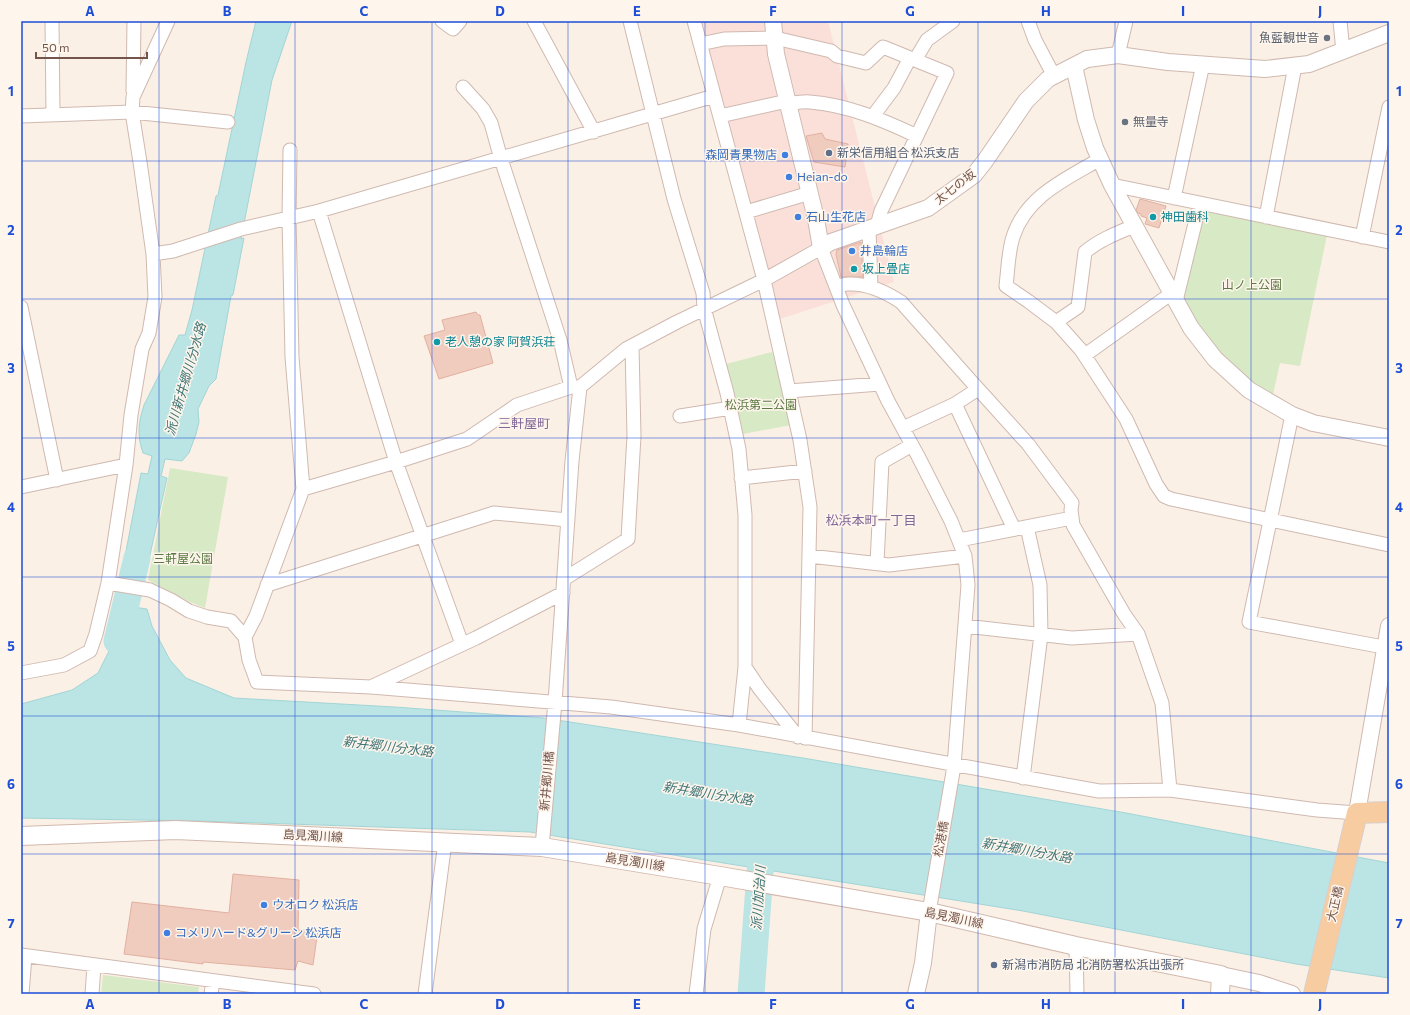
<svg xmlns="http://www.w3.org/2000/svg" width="1410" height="1015" viewBox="0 0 1410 1015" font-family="Commissioner,'Noto Sans JP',sans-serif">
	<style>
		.commercial { fill: #fbe0da }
		.green { fill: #d8e9c5 }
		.water { fill: #bbe4e4; stroke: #a2d5d6 }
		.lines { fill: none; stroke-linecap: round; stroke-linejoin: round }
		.river { stroke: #bbe4e4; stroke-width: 27 }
		.building { fill: #f0ccbf; stroke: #e2b0a0 }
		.minor-casing { stroke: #cfb9b0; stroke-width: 15 }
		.tertiary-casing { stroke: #cfb9b0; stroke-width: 18 }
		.secondary-casing { stroke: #d2b8ad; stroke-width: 20 }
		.primary-casing { stroke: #d8cfcd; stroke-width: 22 }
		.minor { stroke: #fff; stroke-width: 13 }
		.tertiary { stroke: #fff; stroke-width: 16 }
		.secondary { stroke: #fff; stroke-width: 18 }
		.primary { stroke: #f7cca1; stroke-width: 20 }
		.grid { fill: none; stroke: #1d4ed8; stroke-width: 1; stroke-opacity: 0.55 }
		.worship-dot { fill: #6b7280; stroke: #fef5ec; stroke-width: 1.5 }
		.service-dot { fill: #5c6f8a; stroke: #fef5ec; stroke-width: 1.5 }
		.shop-dot { fill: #3f7fe0; stroke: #fef5ec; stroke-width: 1.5 }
		.culture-dot { fill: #0f9aa8; stroke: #fef5ec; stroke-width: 1.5 }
		.labels { text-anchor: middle; stroke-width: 3; stroke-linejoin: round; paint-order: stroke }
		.worship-label { font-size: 12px; fill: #5b616d; stroke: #fef5ec; text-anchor: end }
		.service-label { font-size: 12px; fill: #4e5e75; stroke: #fef5ec; text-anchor: start }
		.shop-label { font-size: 12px; fill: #366cbe; stroke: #fef5ec; text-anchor: start }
		.street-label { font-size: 12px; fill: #74554c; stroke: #fef5ec }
		.culture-label { font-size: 12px; fill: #0d838f; stroke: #fef5ec; text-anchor: start }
		.park-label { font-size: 12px; fill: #5b7944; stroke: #fef5ec }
		.water-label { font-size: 13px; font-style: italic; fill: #407678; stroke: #fef5ec }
		.neighbourhood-label { font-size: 13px; fill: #816797; stroke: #fef5ec }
		.neatline { fill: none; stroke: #1d4ed8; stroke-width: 1.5 }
		.grid-label { font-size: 13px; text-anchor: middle; font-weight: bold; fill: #1d4ed8 }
	</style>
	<rect width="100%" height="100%" fill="#fbf0e6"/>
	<path class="commercial" d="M700 21H828L894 282 777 320Z"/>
	<path class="green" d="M1203 208 1327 235 1300 366 1280 363 1272 399 1254 387 1216 352 1201 330 1183 298Z
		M772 352 786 399 791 425 743 434 726 364Z
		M170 468 228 477 205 608 190 602 148 580Z
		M103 975 199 987 198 994H101Z"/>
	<path class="water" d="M256 21H292L272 80 241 239 244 238 233 295 231 296 216 379 209 386 198 409 199 422 196 434 189 453 182 461 165 459 161 476 167 478 144 582 121 577 141 473 148 474 152 456 143 453C137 436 138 423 144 405L179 335H185L192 310 216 196 218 195 246 62Z
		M120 605 147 609 152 626 170 660 186 678 234 698 395 707 544 718 803 758 1126 813 1389 863V978L1296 964 1023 911 530 832 198 821 21 818V704L72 690 98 673 109 651Z"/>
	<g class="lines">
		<path class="river" d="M117 641 137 558
			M751 994 763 832"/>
	</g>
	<path class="building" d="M822 133 825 139 848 144 845 167 814 162 806 136Z
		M1140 199 1166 206 1159 228 1145 224 1147 218 1141 216V214L1138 213 1136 210Z
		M861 242 863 277H841L836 254 837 250Z
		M476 312 478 315H480L493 363 439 379 424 336 445 330 442 320Z
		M233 874 299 880 298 930H318L313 965 298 961 295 970 203 962V964L124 954 132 902 229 913Z"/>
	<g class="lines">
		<g class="minor-casing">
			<path id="minor" d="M52 21 53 114
				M442 21 453 29 460 21
				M534 21 594 132
				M630 21 674 199 703 293 704 308 727 393 739 449 745 515V667L759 688 798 737
				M694 21 764 280 800 440 810 507 805 738
				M1028 21 1035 40 1054 76
				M1340 21 1343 52
				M700 44 724 39 775 38 831 51 837 56 866 63 883 47 947 73 881 211 877 226
				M1118 55 1126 21
				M915 60 927 40 953 21
				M463 87 483 109 491 123 501 159 560 340 571 387
				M133 91 134 21
				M788 104C795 103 803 101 810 102 848 105 883 120 917 136
				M21 116 132 112 228 122
				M720 116 787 101
				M873 116 894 88 910 58
				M290 150 289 218 292 357 303 489
				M1100 159C1066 179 1026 196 1013 237 1008 253 1008 270 1006 286L1028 301 1056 322 1081 350 1126 419 1156 484 1164 496 1171 499 1389 545
				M1112 185 1389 242
				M1174 198 1203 64
				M319 211 396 462 462 644
				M746 212 810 193
				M1266 217 1295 66
				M869 229 871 287
				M1362 237 1389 107
				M153 254 173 251 241 229 319 211 714 96
				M836 287C840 286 844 284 848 284 868 283 886 292 901 302L970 380 1028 444 1072 503 1071 510 1073 525 1124 614 1138 634 1162 703 1170 790
				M1176 301 1200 203
				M21 307 57 480
				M1056 322 1078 307 1085 252C1099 240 1117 233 1134 226
				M1085 355 1172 293
				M789 391 880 384
				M955 404 1014 529
				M1292 415 1249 622 1389 648
				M680 416 731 408
				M903 428 955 404 978 389
				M741 478 805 471
				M21 487 126 465
				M959 540 1072 518
				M809 556 889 565 965 556
				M877 563 882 462 912 445
				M564 579 628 539 634 436 632 346
				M108 583 150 590 171 600 189 611 207 617 231 621 245 637 249 660 257 682 371 687 611 707 739 725 1099 791 1170 790 1317 810 1357 813
				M267 585 494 513 568 520
				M965 626 1072 638 1138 634
				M245 637 256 616 303 489 396 462 467 439 517 405 571 387H580
				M21 673 64 665 90 651 96 634 108 583 126 465 131 415 142 349 149 333 155 297 153 254 140 162 132 112 133 97 168 21
				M373 686 476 638 563 593
				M739 725 745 667
				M1023 778 1041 635 1040 585 1027 527
				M542 847 555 702 572 461 580 387 626 349 677 322 764 280 821 248 843 305 888 401 918 456 951 521 965 556 968 585 954 766 929 912
				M1076 946 1077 994
				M21 955 314 994
				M22 994 25 956
				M92 994 94 966
				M211 994 213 981
				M425 994 445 842
				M696 994 704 929 720 876"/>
		</g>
		<g class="tertiary-casing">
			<path id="tertiary" d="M773 21 776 54 816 219 821 248 831 242 928 208 974 175 985 161 1026 101 1048 79 1087 59 1118 55 1168 62 1265 69 1309 64 1389 33
				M1074 66 1086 120 1095 148 1112 185 1191 328 1215 359 1249 390 1292 415 1313 423 1389 438
				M1357 813 1389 626
				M1221 975 1259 983 1292 994
				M916 994 923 963 929 912"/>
		</g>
		<g class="secondary-casing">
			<path id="secondary" d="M21 836 176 830 542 847 720 876 929 912 1076 946 1221 975 1220 994"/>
		</g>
		<g class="primary-casing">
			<path id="primary" d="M1314 994 1357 813 1389 812"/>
		</g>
		<use href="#minor" class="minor"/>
		<use href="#tertiary" class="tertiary"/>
		<use href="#secondary" class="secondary"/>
		<use href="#primary" class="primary"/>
	</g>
	<path class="grid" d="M159 21V994M295 21V994M432 21V994M568 21V994M705 21V994M842 21V994M978 21V994M1115 21V994M1251 21V994M21 161H1389M21 299H1389M21 438H1389M21 577H1389M21 716H1389M21 854H1389"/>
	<g class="worship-dot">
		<circle cx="1327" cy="38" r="4"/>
		<circle cx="1125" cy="122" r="4"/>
	</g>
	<g class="service-dot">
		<circle cx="829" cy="153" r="4"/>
		<circle cx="994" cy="965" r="4"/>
	</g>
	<g class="shop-dot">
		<circle cx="785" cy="155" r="4"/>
		<circle cx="789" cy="177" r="4"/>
		<circle cx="798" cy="217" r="4"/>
		<circle cx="852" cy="251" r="4"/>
		<circle cx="264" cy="905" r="4"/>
		<circle cx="167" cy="933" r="4"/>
	</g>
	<g class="culture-dot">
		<circle cx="1153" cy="217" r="4"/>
		<circle cx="854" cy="269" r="4"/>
		<circle cx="437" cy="342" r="4"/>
	</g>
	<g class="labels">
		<g class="worship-label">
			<text x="1319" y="42">魚藍観世音</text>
			<text x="1133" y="126" text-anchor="start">無量寺</text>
		</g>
		<g class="service-label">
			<text x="837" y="157">新栄信用組合 松浜支店</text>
			<text x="1002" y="969">新潟市消防局 北消防署松浜出張所</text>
		</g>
		<g class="shop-label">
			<text x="777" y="159" text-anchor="end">森岡青果物店</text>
			<text x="797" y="181">Heian-do</text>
			<text x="806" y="221">石山生花店</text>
			<text x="860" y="255">井島輪店</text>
			<text x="272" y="909">ウオロク 松浜店</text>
			<text x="175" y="937">コメリハード&amp;グリーン 松浜店</text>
		</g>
		<g class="street-label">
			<text transform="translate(955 187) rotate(-38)" y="4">太七の坂</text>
			<text transform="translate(547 781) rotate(-85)" y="4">新井郷川橋</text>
			<text transform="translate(313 836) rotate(3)" y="4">島見濁川線</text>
			<text transform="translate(941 839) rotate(-80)" y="4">松港橋</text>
			<text transform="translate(635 862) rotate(9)" y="4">島見濁川線</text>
			<text transform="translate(1335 904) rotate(-77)" y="4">大正橋</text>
			<text transform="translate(954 918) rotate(12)" y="4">島見濁川線</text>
		</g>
		<g class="culture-label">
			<text x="1161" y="221">神田歯科</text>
			<text x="862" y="273">坂上畳店</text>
			<text x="445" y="346">老人憩の家 阿賀浜荘</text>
		</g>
		<g class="park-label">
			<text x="1252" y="289">山ノ上公園</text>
			<text x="761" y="409">松浜第二公園</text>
			<text x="183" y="563">三軒屋公園</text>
		</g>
		<g class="water-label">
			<text transform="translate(185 379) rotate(-74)" y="5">派川新井郷川分水路</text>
			<text transform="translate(388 746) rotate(7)" y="5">新井郷川分水路</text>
			<text transform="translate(708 793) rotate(9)" y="5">新井郷川分水路</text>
			<text transform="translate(1027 850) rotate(10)" y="5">新井郷川分水路</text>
			<text transform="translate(758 898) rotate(-86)" y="5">派川加治川</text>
		</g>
		<g class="neighbourhood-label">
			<text x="524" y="428">三軒屋町</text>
			<text x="871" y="525">松浜本町一丁目</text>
		</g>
	</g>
	<rect width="1410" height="1015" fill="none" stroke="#fef5ec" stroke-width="44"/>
	<path d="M36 52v6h111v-6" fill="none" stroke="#74554c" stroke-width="2"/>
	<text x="42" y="52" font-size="12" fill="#74554c" stroke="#fef5ec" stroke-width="3" paint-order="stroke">50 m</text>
	<rect x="22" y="22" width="1366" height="971" class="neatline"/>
	<g class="grid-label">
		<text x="90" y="16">A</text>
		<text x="227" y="16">B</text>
		<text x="364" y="16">C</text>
		<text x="500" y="16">D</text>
		<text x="637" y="16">E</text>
		<text x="773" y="16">F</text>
		<text x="910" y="16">G</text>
		<text x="1046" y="16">H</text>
		<text x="1183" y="16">I</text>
		<text x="1320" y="16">J</text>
		<text x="11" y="96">1</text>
		<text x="1399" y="96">1</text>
		<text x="11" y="235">2</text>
		<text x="1399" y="235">2</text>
		<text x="11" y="373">3</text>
		<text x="1399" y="373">3</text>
		<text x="11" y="512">4</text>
		<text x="1399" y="512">4</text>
		<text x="11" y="651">5</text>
		<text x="1399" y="651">5</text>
		<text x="11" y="789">6</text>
		<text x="1399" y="789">6</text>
		<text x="11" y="928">7</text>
		<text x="1399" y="928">7</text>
		<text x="90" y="1009">A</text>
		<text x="227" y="1009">B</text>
		<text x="364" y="1009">C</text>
		<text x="500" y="1009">D</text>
		<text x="637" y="1009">E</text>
		<text x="773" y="1009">F</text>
		<text x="910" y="1009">G</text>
		<text x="1046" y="1009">H</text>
		<text x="1183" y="1009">I</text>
		<text x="1320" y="1009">J</text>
	</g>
</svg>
